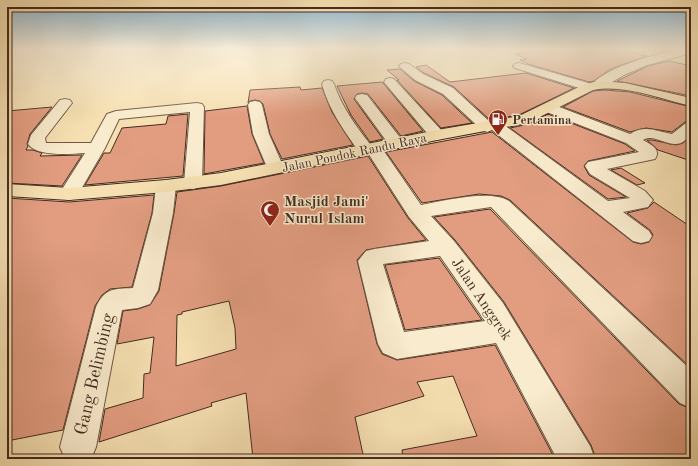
<svg xmlns="http://www.w3.org/2000/svg" width="698" height="466" viewBox="0 0 698 466" font-family="'Old Standard TT',serif">
	<style>
		.building { fill: #e29d81; stroke: #442b20; fill-rule: evenodd }
		.lines { fill: none; stroke-linecap: round; stroke-linejoin: round }
		.minor-casing { stroke: #705844; stroke-width: 2 }
		.major-casing { stroke: #442b20; stroke-width: 2 }
		.minor { fill: #f9ebcd; fill-rule: evenodd }
		.major { fill: #f6e0b2; fill-rule: evenodd }
		.labels { text-anchor: middle; stroke-width: 3; stroke-linejoin: round; paint-order: stroke }
		.far-poi-label { font-size: 13px; font-weight: bold; fill: #442b20; stroke: #f9ebcd; text-anchor: start }
		.far-street-label { font-size: 13px; fill: #442b20; stroke: #f9ebcd }
		.poi-label { font-size: 15px; font-weight: bold; fill: #442b20; stroke: #f9ebcd; text-anchor: start }
		.street-label { font-size: 15px; fill: #442b20; stroke: #f9ebcd }
		.near-street-label { font-size: 18px; fill: #442b20; stroke: #f9ebcd }
	</style>
	<rect width="100%" height="100%" fill="#f6e0b2"/>
	<filter id="stains"><feTurbulence type="fractalNoise" baseFrequency=".005" numOctaves="4"/><feColorMatrix values="0 0 0 0 .2 0 0 0 0 .09 0 0 0 0 .02 0 0 0 .5 -.17"/></filter>
	<radialGradient id="worn" r=".72"><stop offset=".6" stop-color="#630" stop-opacity="0"/><stop offset="1" stop-color="#630" stop-opacity=".3"/></radialGradient>
	<path class="building" d="M546 49H617L647 56 621 65 609 70 594 81 589 82 528 64 520 60 527 59 515 54Z
		M669 61 691 66V96L617 81 648 66Z
		M426 65 450 82 526 73 574 88 519 115 490 120 454 87 424 73 416 67Z
		M400 69 414 81 442 95 472 123 441 128 397 80H399L387 70Z
		M382 82 383 83 423 131 401 136 368 94 362 93 357 94 354 99 383 139 370 142 351 115 337 86Z
		M300 87 301 90 322 88 332 112 353 145 282 159 270 134 263 104 260 101 255 100 250 101 248 103 250 90Z
		M605 90 630 92 691 107V120L685 122 672 132 646 128 630 132 563 107 593 91Z
		M247 106 252 134 264 163 204 174 205 111Z
		M52 107 30 134 27 144 28 146 26 150H33L42 153 40 156 82 155 62 186 7 183V111Z
		M188 114 183 176 85 185 104 153H110L122 128 166 124 168 116Z
		M548 114 625 144 635 151 588 161 584 166 589 175 626 197 608 199 510 128 529 124Z
		M492 132 633 242 641 244 649 242 653 235 650 230 627 213 648 208 654 202 691 227V368L510 200 501 196 479 194 422 203 386 152Z
		M691 136V161L658 150 647 140H652L676 145 683 143Z
		M368 156 408 218 426 240 366 250 357 260 377 344 382 354 397 360 495 345 555 459H403L402 450 477 436 453 376 417 382 424 396 355 417 364 459H253L246 393 211 403 212 406 99 442 105 409 143 398 144 374 150 373 154 337 117 344 123 311 138 309 150 305 159 291 174 213 177 192 221 186ZM229 301 235 328 236 349 176 366 177 315 182 314V312Z
		M621 168 645 183 637 185 611 170Z
		M154 195 152 213 132 287 110 289 102 295 95 306 63 430 7 441V198L69 202Z
		M490 209 679 404 691 409V459H596L591 445 504 302 455 240 434 217Z
		M439 258 482 320 405 330 385 265Z"/>
	<g class="lines">
		<g class="minor-casing">
			<path id="minor" d="M681 49H691V53L647 65 624 75 602 88H595L589 91 515 68 513 66 515 64 519 63 592 84C609 66 657 54 681 49Z
				M405 63 409 64 423 74 453 88 490 122 495 120 500 122 608 201 630 198 590 174 585 166 588 162 639 152 626 143 544 111 542 108 544 105 549 104 554 105 630 134C646 124 657 132 672 134L686 123 691 121V134C688 137 685 141 681 143 668 148 654 133 643 140 650 144 662 149 655 159L607 169 645 191 653 200 648 207 623 212 649 231 652 236 649 241 641 243 633 241 492 130 487 132 482 130 443 94 415 80 401 68 399 66 401 64Z
				M390 78 394 79 443 132 445 135 443 138 437 140 431 138 384 82 386 79Z
				M328 80 332 81 334 84C342 107 355 125 370 144H379L421 205C444 201 490 189 509 201L691 370V408L680 403 491 207 431 216 454 241 503 303 590 446 595 459H557L496 343 397 359 383 353 378 344 358 261 366 251 374 249 429 241 409 217 368 153H360C344 131 329 110 322 84L324 81ZM440 256 485 321 404 332 383 264Z
				M362 94 367 95 402 140 404 143 402 146 396 148 390 146 355 98 357 95Z
				M65 99 70 100 72 103 45 138 46 143H91L107 114 116 111 197 103 202 104 204 107 202 183 200 187 193 189 186 187 184 183 190 112 119 119 105 148 76 198 69 200 62 198 59 194 85 153C70 154 37 157 28 144L31 135 60 100Z
				M255 101 260 102 262 105 269 134 284 168 281 172 275 173 269 172 253 134 248 105 250 102Z
				M166 180 173 182 176 186 173 213 158 290 150 304 138 308 122 310 96 447 91 459H65L60 447 96 307C105 288 113 289 133 288L153 213 156 186 159 182Z"/>
		</g>
		<g class="major-casing">
			<path id="major" d="M599 81 625 83 691 98V106C660 99 625 84 593 90L528 123 437 140 221 185 166 192 69 200 7 196V184L69 188 166 180 221 173 437 130 519 116 585 84Z"/>
		</g>
		<use href="#minor" class="minor"/>
		<use href="#major" class="major"/>
	</g>
	<linearGradient id="sky" x2="0" y2="1"><stop stop-color="#8bb7d4"/><stop offset="0.43" stop-color="#fbf1dc"/><stop offset="1" stop-color="#fbf1dc" stop-opacity="0"/></linearGradient>
	<rect width="698" height="114" fill="url(#sky)"/>
	<defs>
		<g id="fuel-pin" transform="scale(1)"><path d="M0 17L-7.5 6A9.5 9.5 0 1 1 7.5 6Z" fill="#8f2418" stroke="#f9ebcd"/><path d="M-5.5-6h7V0h2V4h1.3V-2.5L3-4.5l.8-.8L6-3V5H2.5V1h-1V6h-7ZM-4.2-4.7v3.2H.2V-4.7Z" fill="#fff"/></g>
		<g id="mosque-pin" transform="scale(1)"><path d="M0 17L-7.5 6A9.5 9.5 0 1 1 7.5 6Z" fill="#8f2418" stroke="#f9ebcd"/><path d="M3.5-4.9A6 6 0 1 0 3.5 4.9A5 5 0 1 1 3.5-4.9Z" fill="#fff"/></g>
	</defs>
	<g fill-rule="evenodd">
		<use href="#fuel-pin" x="498" y="119"/>
		<use href="#mosque-pin" x="270" y="210"/>
	</g>
	<g class="labels">
		<g class="far-poi-label">
			<text x="512" y="124">Pertamina</text>
		</g>
		<g class="far-street-label">
			<text transform="translate(354 152) rotate(-12)" y="5">Jalan Pondok Randu Raya</text>
		</g>
		<g class="poi-label">
			<text x="284" y="206">Masjid Jami'<tspan x="284" dy="17">Nurul Islam</tspan></text>
		</g>
		<g class="street-label">
			<text transform="translate(482 299) rotate(56)" y="5">Jalan Anggrek</text>
		</g>
		<g class="near-street-label">
			<text transform="translate(94 374) rotate(-77)" y="6">Gang Belimbing</text>
		</g>
	</g>
	<rect width="698" height="466" fill="none" stroke="#f6e0b2" stroke-width="24"/>
	<rect x="8" y="8" width="682" height="450" fill="none" stroke="#442b20" stroke-width="2"/>
	<rect x="12" y="12" width="674" height="442" fill="none" stroke="#442b20"/>
	<rect width="100%" height="100%" filter="url(#stains)"/>
	<rect width="100%" height="100%" fill="url(#worn)"/>
</svg>
